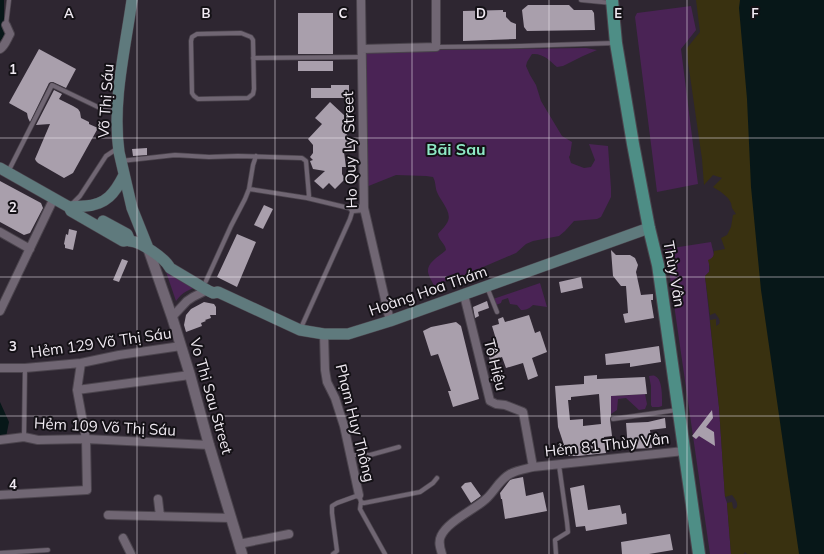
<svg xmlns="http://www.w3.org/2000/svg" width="824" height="554" viewBox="0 0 824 554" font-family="Mulish,sans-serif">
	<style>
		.green { fill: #4a2355 }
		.sand { fill: #393110 }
		.water { fill: #071718 }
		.building { fill: #a99fac; fill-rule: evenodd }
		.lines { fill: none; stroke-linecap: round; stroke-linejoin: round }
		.service-casing { stroke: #4b444d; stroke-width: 5.5 }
		.minor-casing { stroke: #4b444d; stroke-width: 10 }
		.tertiary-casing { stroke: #4b444d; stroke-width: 12 }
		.secondary-casing { stroke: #4b444d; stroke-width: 12 }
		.primary-casing { stroke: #4b444d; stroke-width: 14 }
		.service { stroke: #706673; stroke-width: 4 }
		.minor { stroke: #706673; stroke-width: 8 }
		.tertiary { stroke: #706673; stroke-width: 10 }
		.secondary { stroke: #5f7a7d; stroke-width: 11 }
		.primary { stroke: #4e8e86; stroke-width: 12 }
		.grid { fill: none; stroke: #f0eaf2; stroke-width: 1; stroke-opacity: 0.55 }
		.labels { text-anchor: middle; stroke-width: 4; stroke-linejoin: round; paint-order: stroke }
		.street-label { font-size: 15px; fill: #f0eaf2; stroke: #141116 }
		.neighbourhood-label { font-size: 16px; font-weight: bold; fill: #8ee8c5; stroke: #141116 }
		.grid-label { font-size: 13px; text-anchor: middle; font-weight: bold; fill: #f0eaf2; stroke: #141116; stroke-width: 4; stroke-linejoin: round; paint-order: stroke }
	</style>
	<rect width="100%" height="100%" fill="#2e2631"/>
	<path class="green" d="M691 6 696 30 681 49 698 184 657 192 635 17 637 13Z
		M586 48 597 50 583 56 563 66 557 67C549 60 543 53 532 54L527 62 526 66 530 75 536 85 541 101 562 136 572 142 570 155 569 157 571 163 584 168 591 167 595 160 589 144 608 146 611 188V197L601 217 597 219 574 221 565 231 559 236 533 241 526 244 516 253 462 276 450 277 447 278 445 282 435 288C433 283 429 277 428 272 427 262 440 256 446 250 445 243 439 241 438 234 441 230 446 226 448 221 452 212 440 200 437 192 435 187 436 182 433 177L426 176 396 175 366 187 364 51Z
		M711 242 714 255 709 265V272L705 276 719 407 725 497 727 503 731 554H710L666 249Z
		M164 266 200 286C190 289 182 292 176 301Z
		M540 283 547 307 533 305C529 309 526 310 521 310L517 305 510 304 508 298 502 300 501 303 496 305 493 302V299L499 297Z
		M649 376C651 376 653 375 655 376 663 379 662 399 662 406L659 407H652L651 405V386Z
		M610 391 617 396 645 394 647 404 645 409 639 410 626 398 618 399 617 410 611 414Z"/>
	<path class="sand" d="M696 0H799L824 347V554H747L745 552 744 554H731L727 503 732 502 733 508 735 509 737 507C738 502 735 499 732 495L725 497 719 407 710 320 716 319V326L719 324C721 320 718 317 715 313L710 315 705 276 709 272 710 268 708 260C713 258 714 256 714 251L725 249 721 238 727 235 731 227 733 215 736 214 732 208 731 203 728 198 721 192 713 187 722 178 713 175 704 185 702 159 688 62 687 48 700 32Z"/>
	<path class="water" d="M0 0H4V22L5 35 0 41Z
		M740 0H824V554H799L761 290 751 187 747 99 739 8Z
		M0 402 9 422 6 437 0 439Z"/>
	<path class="building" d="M528 5H569L574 10H592L594 13 595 30 527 31 524 27 522 10Z
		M503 10V12H506V17L511 22 516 24V39L463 41V11Z
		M298 13H333V54H298Z
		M39 49 76 69 66 88 53 82H51L49 83 30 122 28 118 27 113 9 103Z
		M298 61H333V71H298Z
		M331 85H349V98H311V88H331Z
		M54 90 62 94 59 99 73 106 78 109 80 112 81 118 89 122V124L98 128 73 173 64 178 38 163 36 161 35 159 50 124 36 125Z
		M330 102 344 115 345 133 351 138 352 151 344 152 346 167H342V174L345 179 335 189 329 183 323 189 314 181 325 171 313 169 310 161 313 160 310 157 313 153V145L308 139 322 124 315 118Z
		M147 148V155L133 156 132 149Z
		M0 181 41 203 43 208 30 233 24 235 0 222Z
		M264 205 273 209 263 229 254 225Z
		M69 229 77 231 73 250 65 248V245L64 244 66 234 68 235Z
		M237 234 256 242 237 287 217 277Z
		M611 250 616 255H630L635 258 638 265 636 272 641 295 653 294V300H651L654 318 625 323 623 314 628 313 626 286H621L613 276Z
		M122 259 128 261 119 282 113 280Z
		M581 277 583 288 561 293 559 282Z
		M487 301 489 308 478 312 479 316 475 318 473 307Z
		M204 302 214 304 216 307V315H210L211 318 205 320 206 321 201 323 202 326 186 332 184 325 186 315 191 309Z
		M529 315 535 333 540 331 547 352 532 358 538 376 528 380 523 363 506 368 502 357 490 361 487 349 498 346 492 326 499 324 498 319 503 317 505 322Z
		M456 322 461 326 479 399 453 407 448 391H451L438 354 431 356 423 331 431 327Z
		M659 346 661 362 630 367V363L606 365 605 354 626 351Z
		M597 375V379L645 377 647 394 611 396V416L610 419 612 436 604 437 606 453 578 456H565L562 453 561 445H564L558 427 555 386 584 384V376ZM599 394 601 424 583 426V419L570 420 568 400H571V397Z
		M712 410 713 418 706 427 714 432 715 446 699 436 696 439 692 436Z
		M665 418 666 428 650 430 652 448 628 449 626 423 648 422Z
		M523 477 526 496 543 492 547 511 505 519 502 499H501L500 493 510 480 513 479Z
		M471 482 481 496 471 503 461 487 465 483Z
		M584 485 588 510 620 505 622 514 626 513 627 524 586 531 585 526 576 527 570 488Z
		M670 534 673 550 649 554H622L621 542Z"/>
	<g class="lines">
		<g class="service-casing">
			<path id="service" d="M581 0 612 3
				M6 25 9 0
				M241 33 251 37 253 40 254 89 253 94 248 98 198 99 194 96 192 93 191 41 192 37 197 34Z
				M436 47 521 46 615 43
				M253 58 362 57
				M121 161 175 155 209 157 238 156 302 158 306 161 309 196 307 198 249 189
				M8 172 52 85 100 108 117 110
				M72 204 80 196 106 156 118 148
				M206 281 231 226 245 199 249 189 253 165 256 156
				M487 287 497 312
				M300 330 350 219 353 209 307 198
				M613 419 677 410
				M24 437 25 368
				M351 455H370L399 447
				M361 502 360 509 385 554
				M0 553 48 550
				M333 554 337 551 332 513V506L337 503 359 495 361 502 364 503 420 492 433 483 437 478
				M556 554 555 540 568 532 567 522 559 465"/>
		</g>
		<g class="minor-casing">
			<path id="minor" d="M361 0 364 208 390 321
				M0 49C5 46 7 39 10 34L6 25
				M362 49 436 47V0
				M353 209 364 208
				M0 232 30 249
				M464 295 490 401 496 404 505 405 523 412 533 467
				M0 311 54 198
				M172 317 187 301 193 297 207 290
				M324 334 325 370 327 382 335 398 344 426 359 495
				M0 368H25L81 363 119 355 181 346
				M77 390 190 375
				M0 440 24 437 38 440 86 439 209 445
				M0 495 87 490 86 439 77 390 81 363
				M158 499 160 516
				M108 515 231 518
				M123 538 131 554
				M239 544 289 534
				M442 554C440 548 438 542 441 536 448 521 474 510 486 499 495 491 499 480 510 474 517 470 525 469 533 467L684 451"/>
		</g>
		<g class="tertiary-casing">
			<path id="tertiary" d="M148 248 172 317 190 375 209 445 242 554"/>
		</g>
		<g class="secondary-casing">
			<path id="secondary" d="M132 0C125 50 112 102 119 152L132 208 148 248
				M0 168 69 207 71 211 123 241C125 241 127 240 130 241 141 242 165 258 170 268L207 290 213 293 218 292 300 330 324 334H348L390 321 649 228
				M69 207C74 206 79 207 85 206 106 205 115 193 124 175
				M103 221 127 234 130 241"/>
		</g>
		<g class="primary-casing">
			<path id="primary" d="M612 0 616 43 633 144 649 228 658 265 699 554"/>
		</g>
		<use href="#service" class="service"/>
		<use href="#minor" class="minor"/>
		<use href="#tertiary" class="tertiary"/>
		<use href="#secondary" class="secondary"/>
		<use href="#primary" class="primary"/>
	</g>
	<path class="grid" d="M137 0V554M275 0V554M412 0V554M549 0V554M687 0V554M0 138H824M0 277H824M0 416H824"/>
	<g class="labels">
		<g class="street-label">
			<text transform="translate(106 101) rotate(-86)" y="5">Võ Thị Sáu</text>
			<text transform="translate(350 150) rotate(-92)" y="5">Ho Quy Ly Street</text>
			<text transform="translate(674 274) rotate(80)" y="5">Thùy Vân</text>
			<text transform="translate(428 291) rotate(-19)" y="5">Hoàng Hoa Thám</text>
			<text transform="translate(101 343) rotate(-8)" y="5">Hẻm 129 Võ Thị Sáu</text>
			<text transform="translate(495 365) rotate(76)" y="5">Tô Hiệu</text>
			<text transform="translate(211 396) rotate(74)" y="5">Vo Thi Sau Street</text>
			<text transform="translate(355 423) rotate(76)" y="5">Phạm Huy Thông</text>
			<text transform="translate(105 427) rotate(3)" y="5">Hẻm 109 Võ Thị Sáu</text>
			<text transform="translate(607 445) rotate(-6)" y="5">Hẻm 81 Thùy Vân</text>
		</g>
		<g class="neighbourhood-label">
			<text x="456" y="155">Bãi Sau</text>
		</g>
	</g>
	<g class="grid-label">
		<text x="69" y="18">A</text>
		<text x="206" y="18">B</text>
		<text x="343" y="18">C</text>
		<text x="481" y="18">D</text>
		<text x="618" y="18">E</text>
		<text x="755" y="18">F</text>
		<text x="13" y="74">1</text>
		<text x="13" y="212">2</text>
		<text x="13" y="351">3</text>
		<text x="13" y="489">4</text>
	</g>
</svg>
